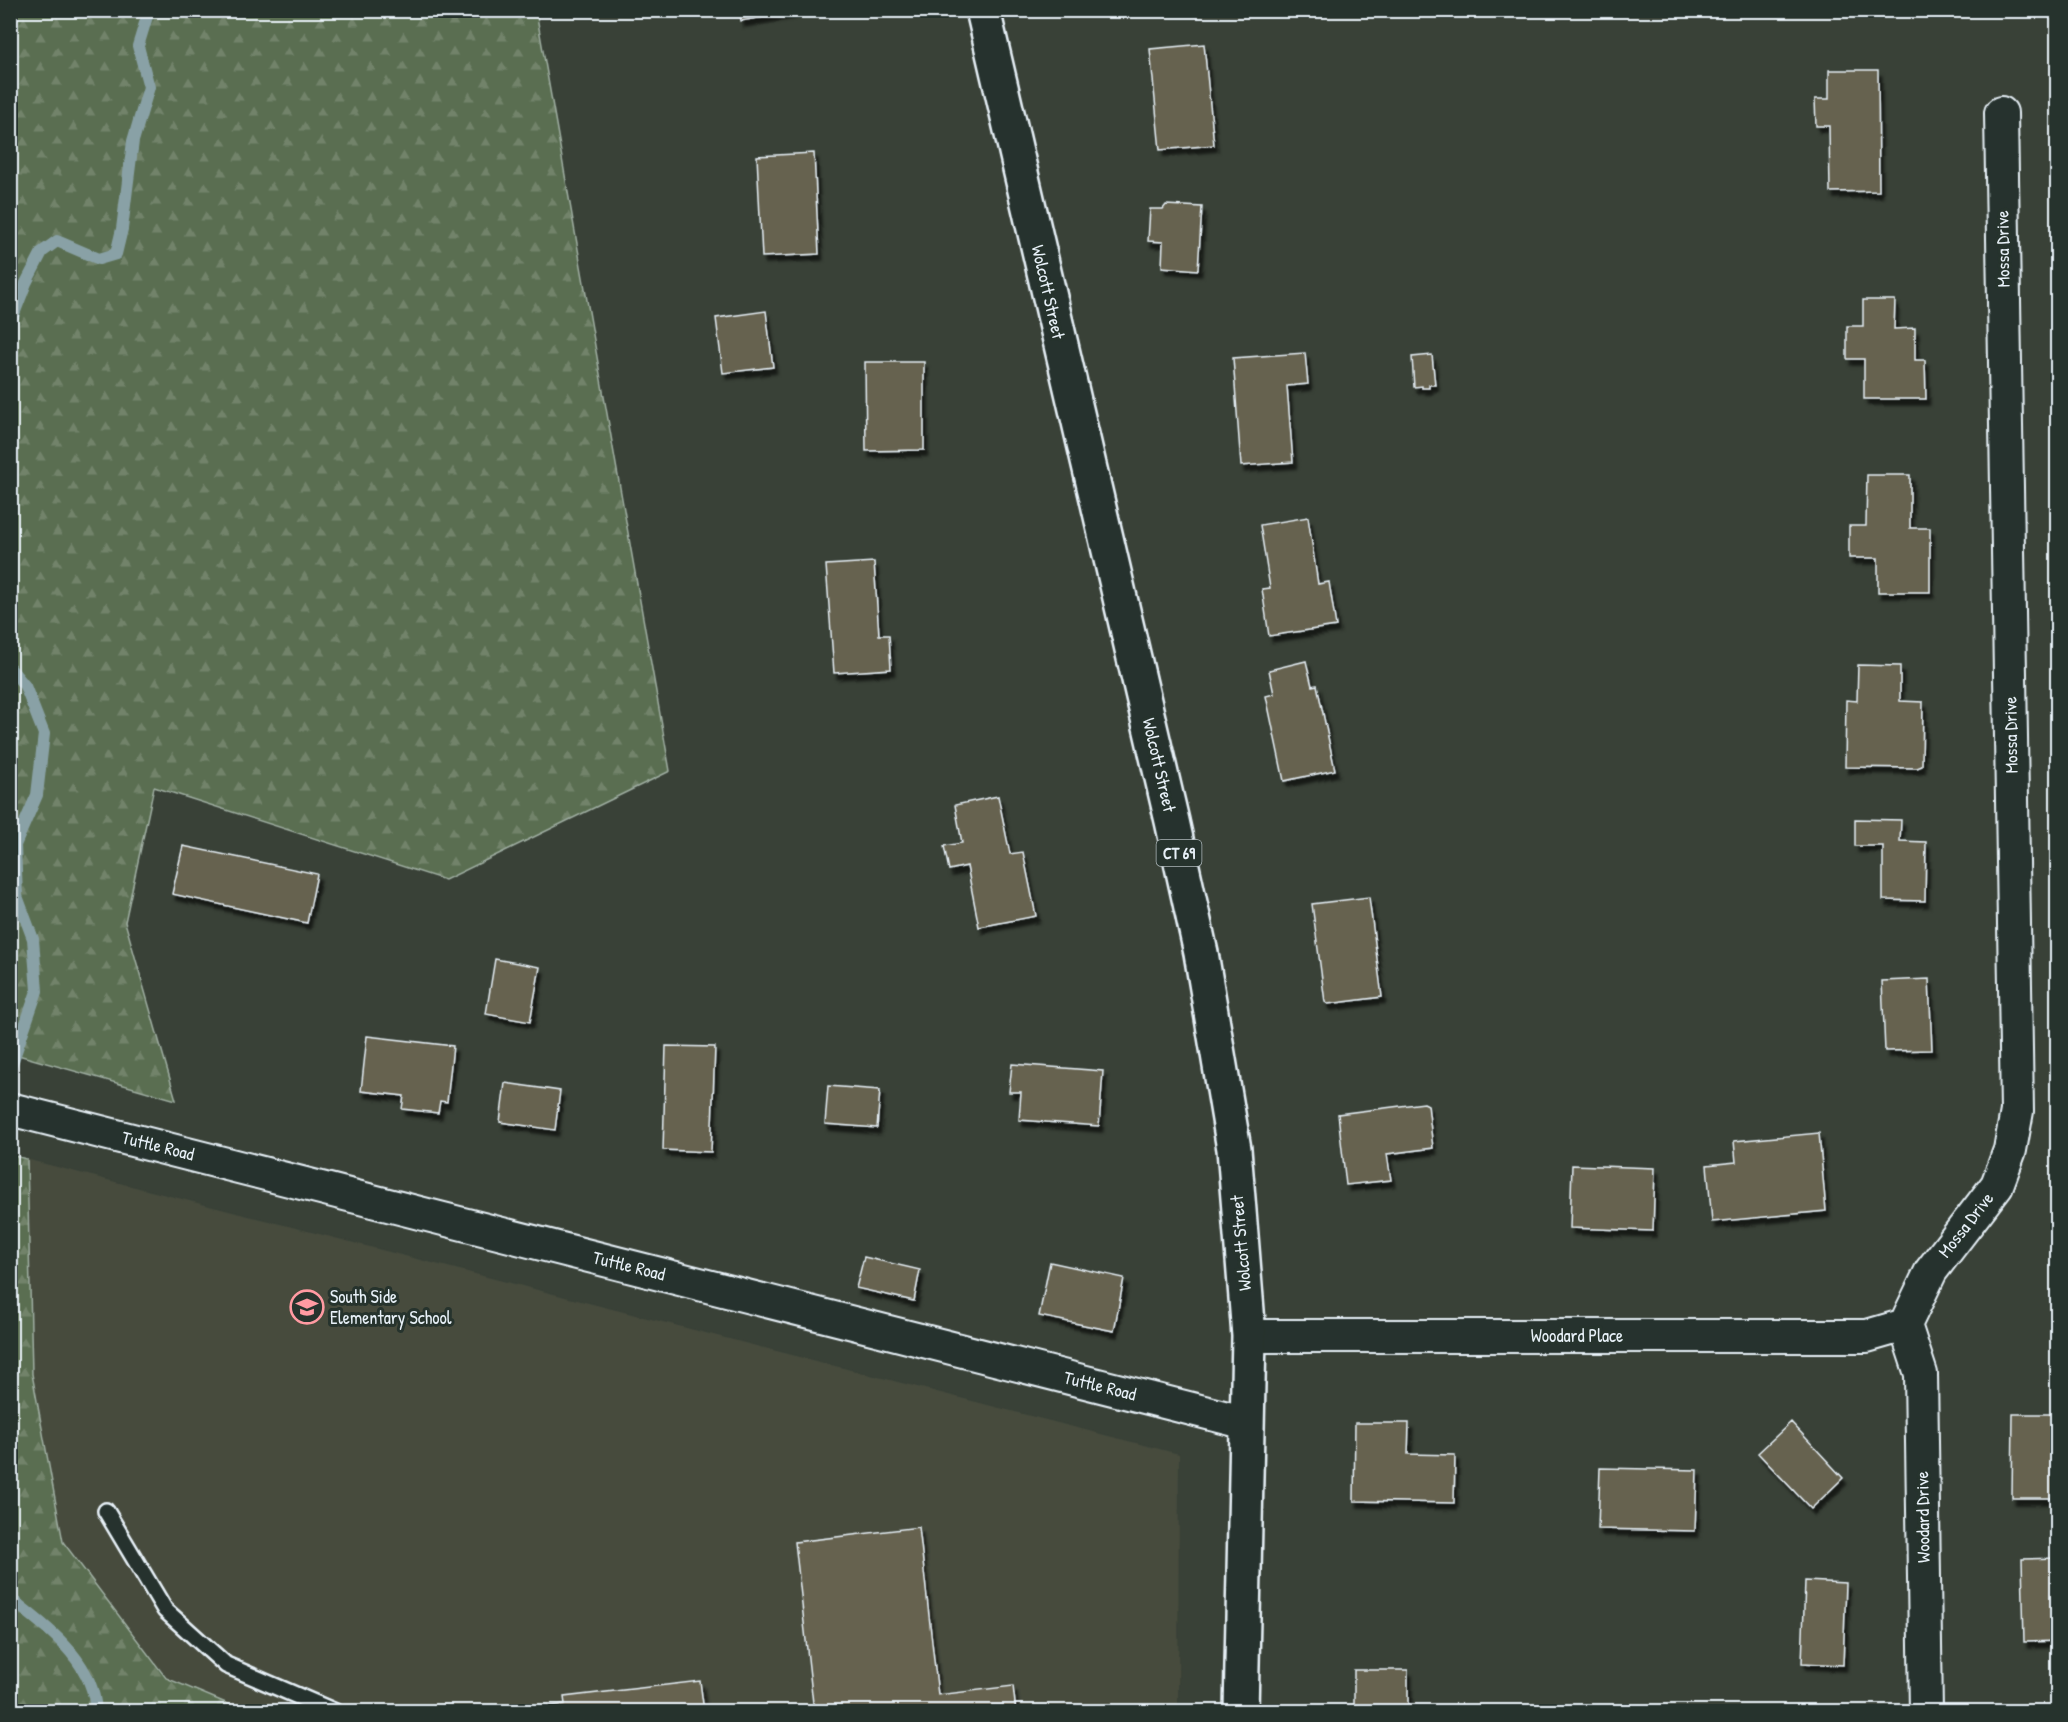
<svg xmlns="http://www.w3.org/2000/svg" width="2068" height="1722" viewBox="0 0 2068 1722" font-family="'Patrick Hand',sans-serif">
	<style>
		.built { fill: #464b3e }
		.forest { fill: url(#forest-firs); stroke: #a1b0a4; stroke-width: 1.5 }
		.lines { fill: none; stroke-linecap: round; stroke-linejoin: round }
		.stream { stroke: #89a1a6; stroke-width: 12 }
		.building { fill: #66624f; stroke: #e8f1f8; stroke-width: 1.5; filter: url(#shadow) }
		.service-casing { stroke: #e8f1f8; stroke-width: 20 }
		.minor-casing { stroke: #e8f1f8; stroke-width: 36 }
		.primary-casing { stroke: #e8f1f8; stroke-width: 38 }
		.service { stroke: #26332d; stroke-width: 15 }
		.minor { stroke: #26332d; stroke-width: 32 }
		.primary { stroke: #26332d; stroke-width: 33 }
		.labels { text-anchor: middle; stroke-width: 6; stroke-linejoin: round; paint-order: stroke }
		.shield { fill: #26332d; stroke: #aeb8bb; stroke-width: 1.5 }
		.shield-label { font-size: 16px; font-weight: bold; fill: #e8f1f8 }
		.street-label { font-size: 18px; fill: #e8f1f8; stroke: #26332d }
		.poi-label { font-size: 18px; fill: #e8f1f8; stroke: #26332d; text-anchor: start }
	</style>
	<defs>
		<pattern id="forest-firs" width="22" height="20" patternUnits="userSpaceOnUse" patternTransform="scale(1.5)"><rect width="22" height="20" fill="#5a6e51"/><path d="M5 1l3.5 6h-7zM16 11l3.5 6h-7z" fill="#72836b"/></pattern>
		<filter id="shadow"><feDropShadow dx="3.5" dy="6" stdDeviation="1.5" flood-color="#0009"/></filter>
	</defs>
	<rect width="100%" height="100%" fill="#394137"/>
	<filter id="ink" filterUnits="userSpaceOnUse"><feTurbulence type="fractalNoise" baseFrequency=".0167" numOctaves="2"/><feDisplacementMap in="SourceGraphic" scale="12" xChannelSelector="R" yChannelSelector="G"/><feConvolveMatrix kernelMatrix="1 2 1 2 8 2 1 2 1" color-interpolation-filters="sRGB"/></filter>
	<g filter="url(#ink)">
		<path class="built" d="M10 1155 1179 1454 1178 1711H11Z"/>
		<path class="forest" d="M10 11H536L670 771 445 880 154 787 125 922 176 1100 11 1053Z
			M10 1155 27 1159 32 1374 63 1542 166 1678 245 1711H11Z"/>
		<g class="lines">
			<path class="stream" d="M10 324 26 283 42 252 57 241 99 259 116 254 122 229 133 141 149 87 138 46 149 10
				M10 668 25 686 44 734 37 795 15 845 17 896 33 939 37 991 11 1066
				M10 1598C47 1628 94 1660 96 1712"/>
		</g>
		<path class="building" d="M739 10H792V12L741 21Z
			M1204 44 1214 145 1160 150 1150 49Z
			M1829 70H1878L1879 191 1830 192 1829 126H1816L1815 99H1829Z
			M814 153 819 254 762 257 757 156Z
			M1166 205 1202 207 1198 270 1162 267 1163 242 1148 241 1150 209H1163Z
			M1863 300H1895L1894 329 1915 328V360H1925L1926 399H1864V359H1847V326H1863Z
			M766 311 773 367 723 373 716 318Z
			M1305 353 1308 384 1287 386 1293 462 1241 466 1233 358Z
			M1432 355 1435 385H1429V388H1422V386L1414 387 1412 357Z
			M865 362H924V450L866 451Z
			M1867 475H1910V528H1930V592H1878V558H1849V526H1866Z
			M1308 517 1318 584 1329 582 1336 626 1269 636 1262 589 1270 588 1260 525Z
			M874 562 879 635H889L891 669 834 673 826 565Z
			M1306 661 1312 686 1317 685 1335 770 1284 781 1266 696 1274 694 1269 670Z
			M1858 665 1900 666V701L1923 702 1922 766 1917 768 1845 767 1846 700 1857 701Z
			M998 796 1010 854 1023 852 1036 916 979 927 967 866 949 870 944 846 962 843 955 805Z
			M1855 819 1901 820 1900 841 1926 842 1925 901 1883 900V846H1855Z
			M183 846 317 874 307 923 172 894Z
			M1369 897 1382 997 1328 1004 1325 1002 1312 904Z
			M495 959 540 967 530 1022 486 1014Z
			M1929 979 1932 1050 1885 1051 1882 981Z
			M367 1036 453 1046 447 1102 440 1101 438 1113 402 1109 404 1096 361 1091Z
			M666 1046 715 1047 711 1152 663 1150Z
			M1012 1064 1103 1071 1099 1126 1019 1120 1021 1092H1009Z
			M505 1083 560 1091 555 1130 500 1122Z
			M828 1086 880 1090 877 1128 825 1124Z
			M1424 1103 1428 1105 1433 1148 1387 1154 1391 1180 1346 1185 1338 1114Z
			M1819 1133 1826 1211 1712 1222 1707 1165 1736 1162 1734 1141Z
			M1572 1165 1655 1168 1653 1231 1570 1228Z
			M864 1257 920 1270 914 1301 856 1288Z
			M1050 1262 1124 1278 1114 1331 1039 1316Z
			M2013 1414H2056L2055 1498H2012Z
			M1791 1422 1843 1478 1811 1509 1758 1453Z
			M1355 1423H1409L1408 1454 1455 1455 1454 1503 1354 1501Z
			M1600 1468 1697 1470 1695 1531 1598 1529Z
			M919 1527 938 1695 1013 1686 1016 1712H814L795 1542Z
			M2058 1558V1641L2024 1642 2022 1559Z
			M1805 1581 1846 1583 1843 1665 1802 1663Z
			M1354 1670H1408V1712H1354Z
			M700 1681 704 1712H500L565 1704 564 1697Z"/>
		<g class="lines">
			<g class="service-casing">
				<path id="service" d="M106 1511 165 1610 226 1665 335 1712"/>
			</g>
			<g class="minor-casing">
				<path id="minor" d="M10 1109 1247 1423
					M1905 1325 1931 1271 1997 1185 2010 1150 2017 1111 2001 113
					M1905 1325 1921 1374 1926 1712
					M1249 1336H1867L1905 1325"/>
			</g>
			<g class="primary-casing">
				<path id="primary" d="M983 10 1172 821 1201 953 1234 1149 1243 1260 1249 1336 1241 1712"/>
			</g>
			<use href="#service" class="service"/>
			<use href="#minor" class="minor"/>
			<use href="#primary" class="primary"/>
		</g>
	</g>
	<defs>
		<g id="school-ring" transform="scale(1.725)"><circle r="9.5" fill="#26332d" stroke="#ff9aa2" stroke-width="1.5"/><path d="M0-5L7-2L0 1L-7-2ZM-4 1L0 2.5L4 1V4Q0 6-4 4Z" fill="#ff9aa2"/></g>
	</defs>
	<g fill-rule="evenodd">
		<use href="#school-ring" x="307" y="1307"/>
	</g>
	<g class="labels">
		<rect class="shield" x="1156.5" y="840" width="45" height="26" rx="4.5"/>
		<g class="shield-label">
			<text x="1179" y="859">CT 69</text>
		</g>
		<g class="street-label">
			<text transform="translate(2003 249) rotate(-91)" y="6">Mossa Drive</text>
			<text transform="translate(1048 292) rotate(77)" y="6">Wolcott Street</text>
			<text transform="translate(2011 735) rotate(-91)" y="6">Mossa Drive</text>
			<text transform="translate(1159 765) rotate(77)" y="6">Wolcott Street</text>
			<text transform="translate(158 1146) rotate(14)" y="6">Tuttle Road</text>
			<text transform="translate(1966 1225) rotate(-52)" y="6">Mossa Drive</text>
			<text transform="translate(1241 1243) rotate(-95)" y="6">Wolcott Street</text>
			<text transform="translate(629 1266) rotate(14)" y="6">Tuttle Road</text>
			<text x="1577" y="1342">Woodard Place</text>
			<text transform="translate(1100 1386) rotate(14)" y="6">Tuttle Road</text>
			<text transform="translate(1923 1517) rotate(-91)" y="6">Woodard Drive</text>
		</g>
		<g class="poi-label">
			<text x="330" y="1303">South Side<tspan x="330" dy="21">Elementary School</tspan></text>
		</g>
	</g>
	<rect width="2068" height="1722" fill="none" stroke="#26332d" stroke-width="36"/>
	<rect x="18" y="18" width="2032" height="1686" fill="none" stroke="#e8f1f8" stroke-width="2" filter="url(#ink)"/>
</svg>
